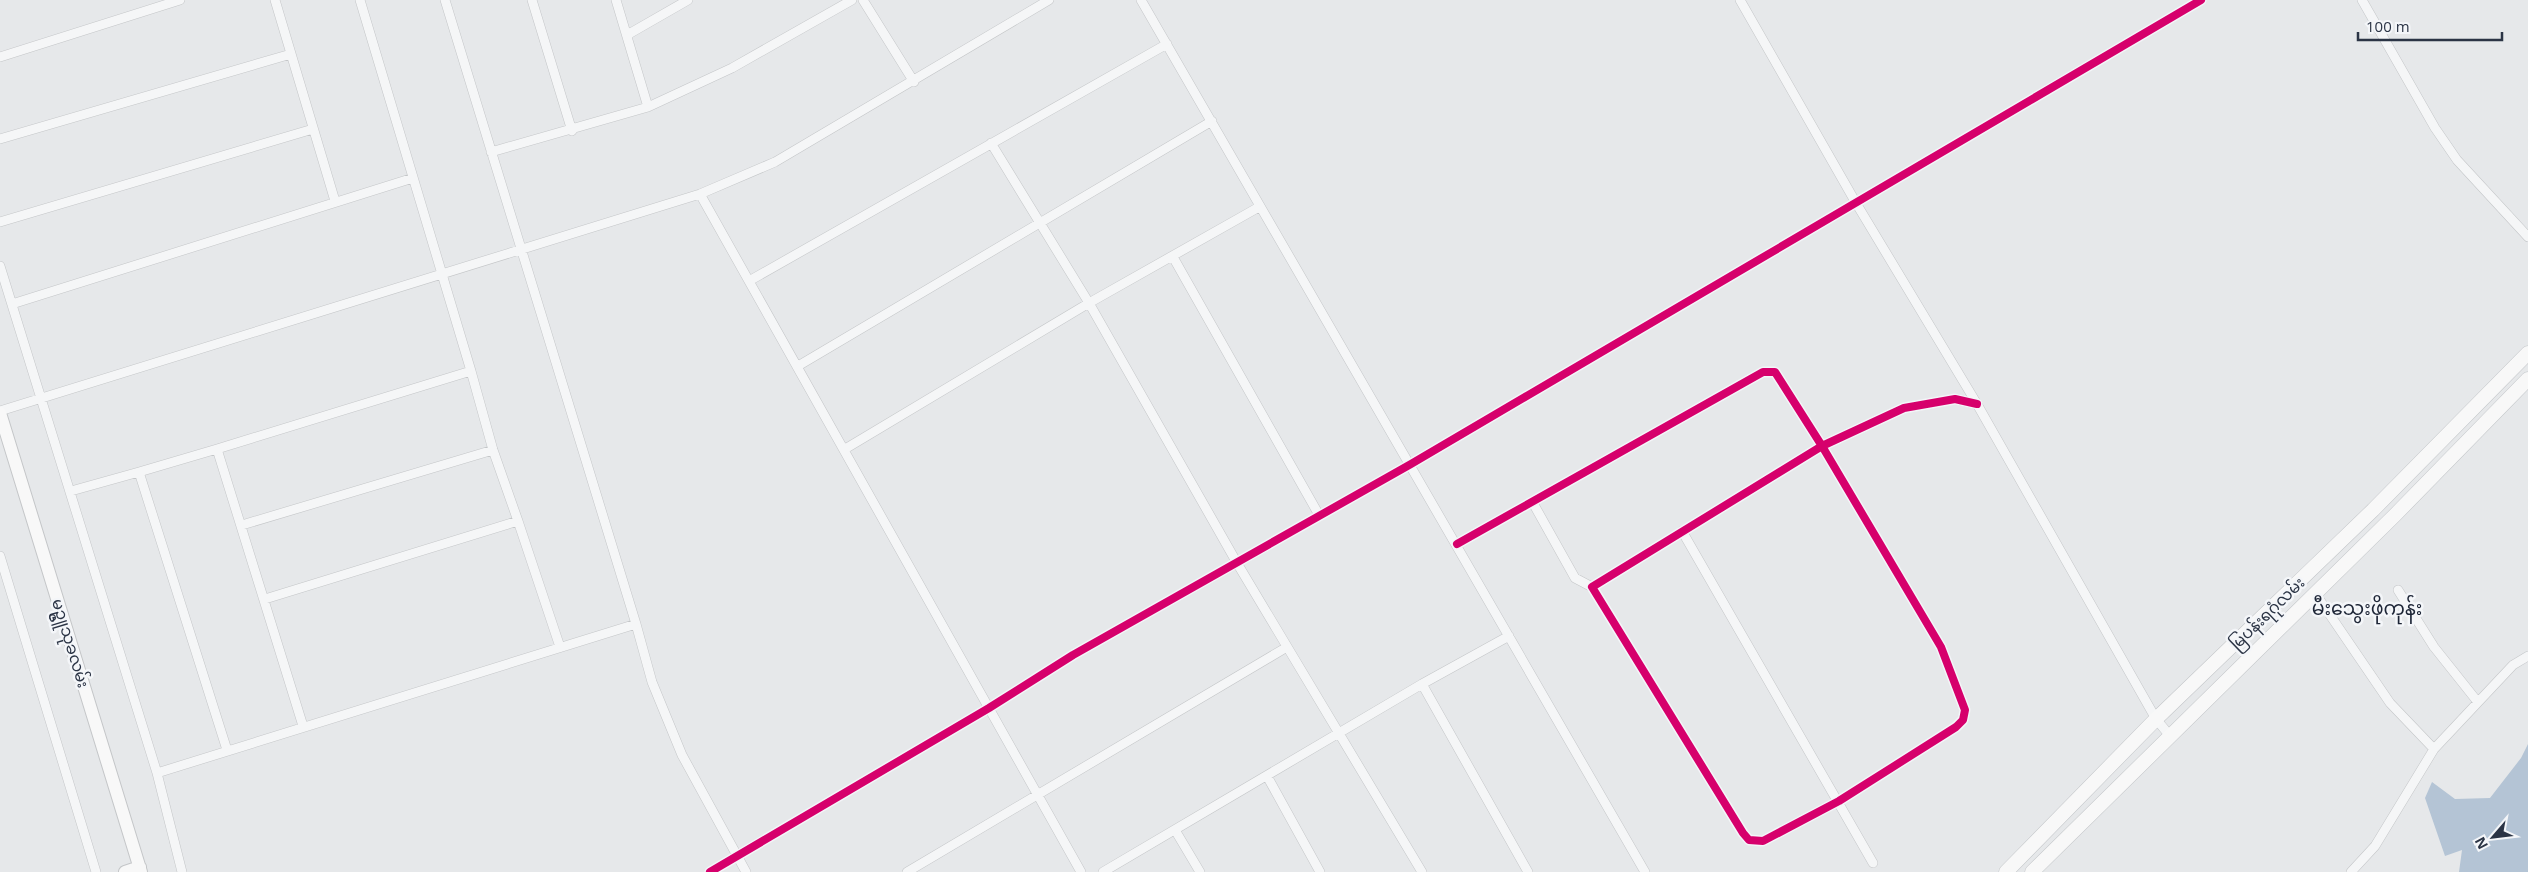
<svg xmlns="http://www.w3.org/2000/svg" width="2528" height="872" viewBox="0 0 2528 872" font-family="'Open Sans','Noto Sans Myanmar',sans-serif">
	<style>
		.water { fill: #b4c4d5 }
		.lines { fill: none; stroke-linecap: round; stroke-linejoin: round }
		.street-casing { stroke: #c4c6c8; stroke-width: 10 }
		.secondary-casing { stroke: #c4c6c8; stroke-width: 14 }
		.primary-casing { stroke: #c2c5c8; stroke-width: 15 }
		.street { stroke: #f5f6f7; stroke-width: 9 }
		.secondary { stroke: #f8f8f8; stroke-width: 12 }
		.primary { stroke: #f8f8f8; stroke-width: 14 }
		.cycleway-casing { stroke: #f4f6f9; stroke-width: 11 }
		.cycleway { stroke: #d6006c; stroke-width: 8 }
		.labels { text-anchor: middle; stroke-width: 5; stroke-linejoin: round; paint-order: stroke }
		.street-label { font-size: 16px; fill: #2b3445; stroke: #f4f6f9 }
		.quarter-label { font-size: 19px; fill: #1d2536; stroke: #f4f6f9 }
	</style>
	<rect width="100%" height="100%" fill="#e6e8ea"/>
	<path class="water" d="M2528 744V872H2459L2462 850 2445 856 2425 798 2432 782 2455 799 2490 798 2521 758Z"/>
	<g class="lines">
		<g class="street-casing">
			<path id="street" d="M275 0 335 201
				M445 0 636 624 652 682 682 755 746 872
				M532 0 572 131
				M616 0 648 107
				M863 0 914 82
				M1141 0 1645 872
				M1740 0 1856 203 1977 404 2156 719 2171 737
				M2362 0 2435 128 2457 160 2528 237
				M627 35 688 0
				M0 57 180 0
				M0 139 291 54
				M991 143 1089 303 1237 563 1422 872
				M491 152 648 107 732 68 852 0
				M700 194 1081 872
				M0 222 313 129
				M1173 257 1319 515
				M0 266 157 773 636 624
				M749 281 1167 44
				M12 304 413 178
				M798 366 1212 121
				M0 411 700 194 775 162 1049 0
				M217 449 471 371 360 0
				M845 449 1089 303 1259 207
				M139 472 217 449 303 726
				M71 491 139 472 227 750
				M1533 503 1575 578 1592 587
				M518 521 560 647
				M242 525 493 450
				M1682 531 1873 863
				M1457 544 1763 372H1775L1822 446 1941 647 1965 710 1963 720 1956 727 1839 801 1763 841 1749 840 1743 833 1592 587 1822 446 1904 408 1955 399 1977 404
				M0 556 96 872
				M2398 590 2434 647 2477 701
				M2315 593 2390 703 2434 749
				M265 599 518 521 493 450 471 371
				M1422 684 1528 872
				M157 773 182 872
				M1267 776 1320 872
				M1175 830 1200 872
				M710 872 989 708 1073 655 1411 464 2201 0
				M907 872 1287 647
				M1103 872 1422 684 1509 636
				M2351 872 2375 846 2434 749 2513 665 2528 656"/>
		</g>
		<g class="secondary-casing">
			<path id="secondary" d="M0 413 141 872
				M125 872 140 867"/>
		</g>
		<g class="primary-casing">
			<path id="primary" d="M2006 872 2156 719 2373 510 2528 353
				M2032 872 2395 515 2528 379"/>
		</g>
		<use href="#street" class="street"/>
		<use href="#secondary" class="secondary"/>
		<use href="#primary" class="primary"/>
		<g class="cycleway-casing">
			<path id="cycleway" d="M1457 544 1763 372H1775L1822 446 1941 647 1965 710 1963 720 1956 727 1839 801 1763 841 1749 840 1743 833 1592 587 1822 446 1904 408 1955 399 1977 404
				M710 872 989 708 1073 655 1411 464 2201 0"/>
		</g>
		<use href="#cycleway" class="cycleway"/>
	</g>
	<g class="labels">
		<g class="street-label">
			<text transform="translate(2267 613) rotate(-44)" y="6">မြပန်းရဂုံလမ်း</text>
			<text transform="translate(71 643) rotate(73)" y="6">မဥ္ဇူသုခလမ်း</text>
		</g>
		<g class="quarter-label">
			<text x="2367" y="615">မီးသွေးဖိုကုန်း</text>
		</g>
	</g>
	<g transform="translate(2493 837) rotate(242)" stroke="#f4f6f9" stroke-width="4" paint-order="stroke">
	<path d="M0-4L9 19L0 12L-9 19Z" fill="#2b3445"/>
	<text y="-8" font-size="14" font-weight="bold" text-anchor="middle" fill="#2b3445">N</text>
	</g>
	<path d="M2358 32v8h144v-8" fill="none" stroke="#2b3445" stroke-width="2.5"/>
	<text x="2366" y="32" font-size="15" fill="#2b3445" stroke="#f4f6f9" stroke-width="4" paint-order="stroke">100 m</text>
</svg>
